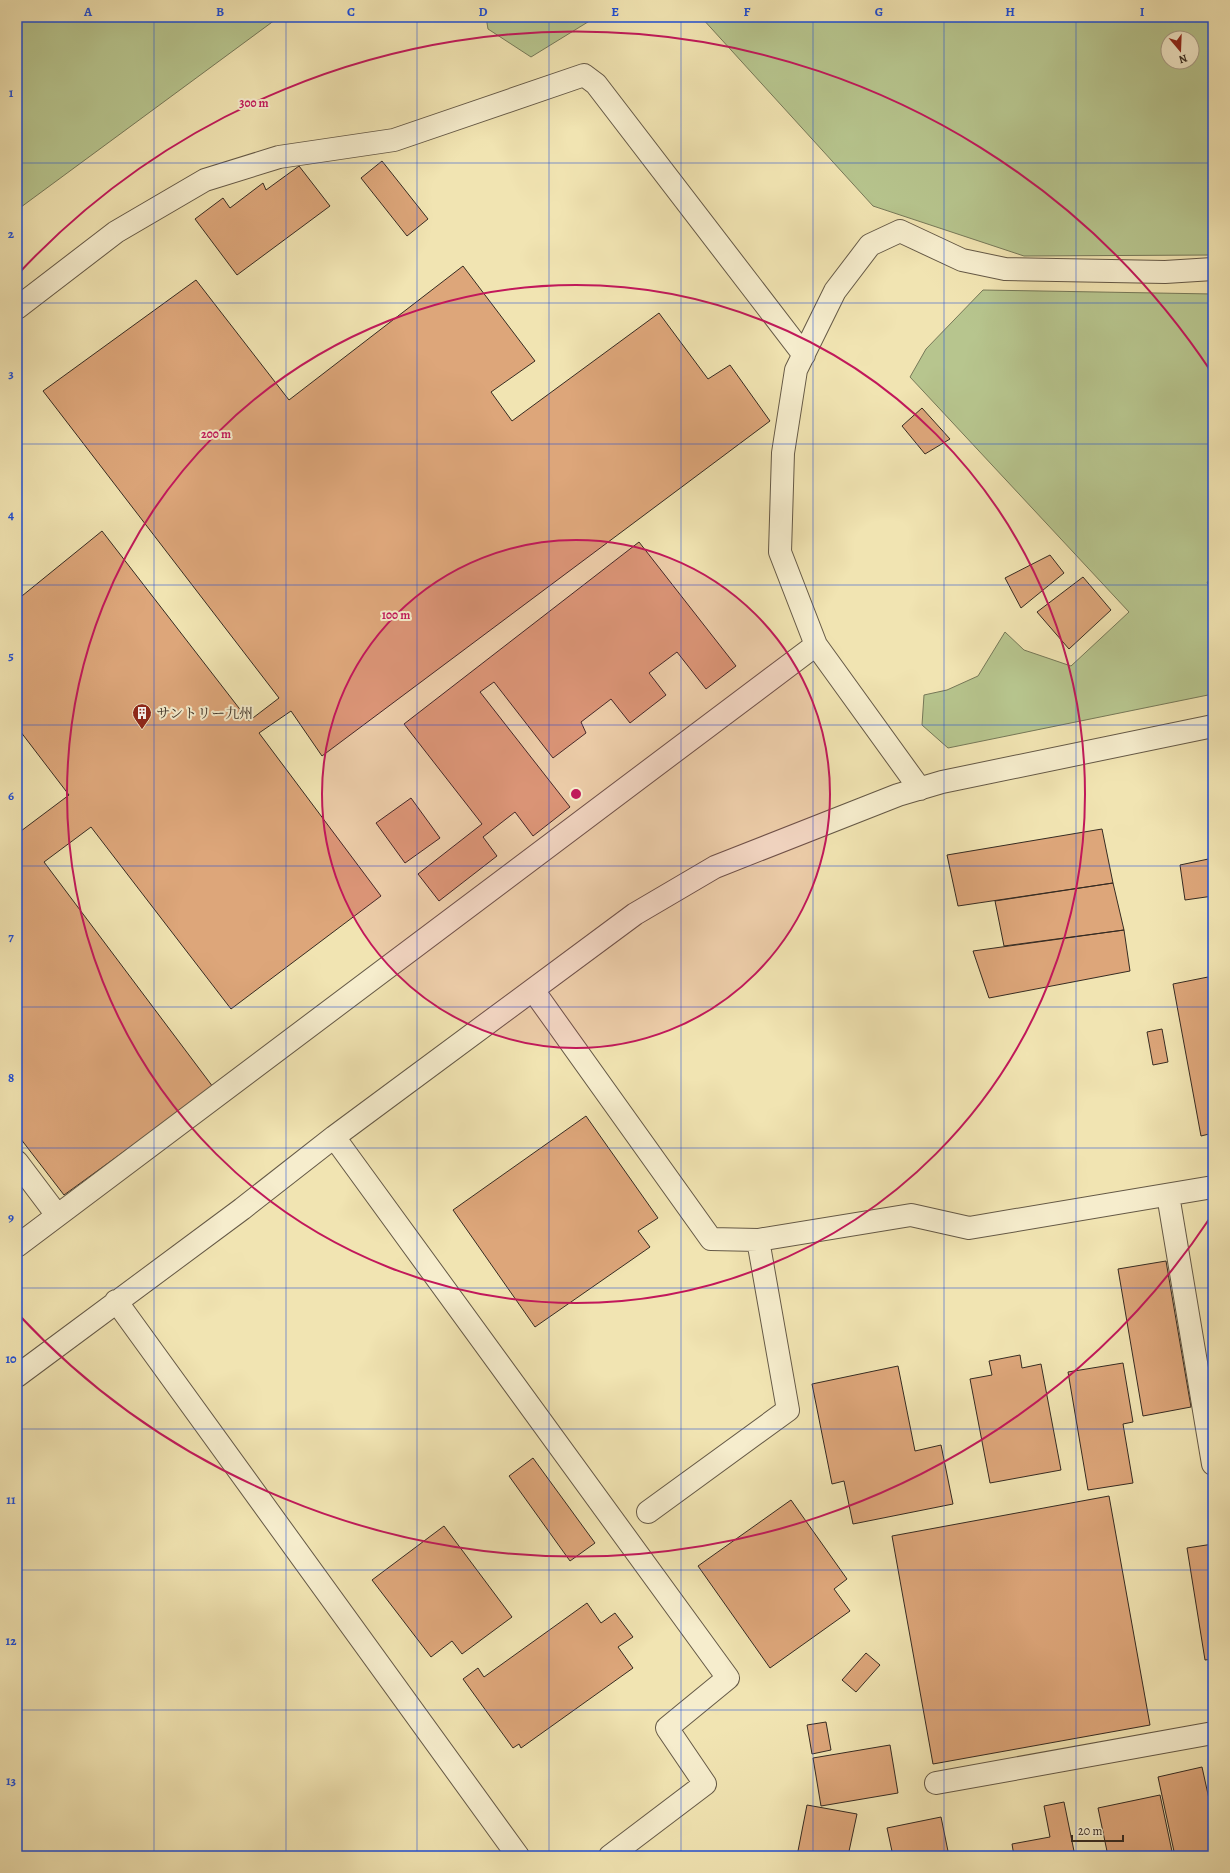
<svg xmlns="http://www.w3.org/2000/svg" width="1230" height="1873" viewBox="0 0 1230 1873" font-family="Alegreya,'Noto Serif JP',serif">
	<style>
		.green { fill: #b7c58e; stroke: #767858; fill-rule: evenodd }
		.building { fill: #dda67a; stroke: #362b22 }
		.lines { fill: none; stroke-linecap: round; stroke-linejoin: round }
		.minor-casing { stroke: #655946; stroke-width: 24 }
		.minor { stroke: #f6edcd; stroke-width: 22 }
		.grid { fill: none; stroke: #1d4ed8; stroke-width: 1; stroke-opacity: 0.55 }
		.ring { fill: none; stroke: #c2185b; stroke-width: 2 }
		.labels { text-anchor: middle; stroke-width: 4; stroke-linejoin: round; paint-order: stroke }
		.poi-label { font-size: 14px; fill: #362b22; stroke: #f6edcd; text-anchor: start }
		.centre { fill: #c2185b; stroke: #f6edcd; stroke-width: 2 }
		.ring-label { font-size: 12px; text-anchor: middle; font-weight: bold; fill: #c2185b; stroke: #f6edcd; stroke-width: 4; stroke-linejoin: round; paint-order: stroke }
		.neatline { fill: none; stroke: #1d4ed8; stroke-width: 1.5 }
		.grid-label { font-size: 13px; text-anchor: middle; font-weight: bold; fill: #1d4ed8 }
	</style>
	<rect width="100%" height="100%" fill="#f1e4b2"/>
	<filter id="stains"><feTurbulence type="fractalNoise" baseFrequency=".005" numOctaves="4"/><feColorMatrix values="0 0 0 0 .2 0 0 0 0 .09 0 0 0 0 .02 0 0 0 .5 -.17"/></filter>
	<radialGradient id="worn" r=".72"><stop offset=".6" stop-color="#630" stop-opacity="0"/><stop offset="1" stop-color="#630" stop-opacity=".3"/></radialGradient>
	<path class="green" d="M17 17H279L17 210Z
		M486 17H596L531 57 488 29Z
		M701 17H1213V255L1024 256 873 206ZM1168 38H1192V62H1168Z
		M983 290 1213 294V573L1207 583 1213 588V694L948 748 922 725 924 695 947 690 978 676 1005 632 1024 650 1071 666 1129 612 910 377 926 349Z"/>
	<path class="building" d="M382 161 428 219 407 236 361 178Z
		M299 166 330 206 237 275 195 219 223 198 230 208 263 183 266 190Z
		M463 266 535 361 491 392 512 421 659 313 708 379 730 365 770 421 322 756 291 711 259 733 381 896 231 1009 91 827 44 862 213 1087 64 1195 17 1134V826L21 831 69 795 17 727V600L102 531 249 721 279 698 43 391 196 280 289 400Z
		M922 408 950 439 925 454 902 426Z
		M639 542 736 666 706 689 677 652 649 673 666 695 630 723 611 699 581 722 586 733 553 758 494 682 480 692 570 807 533 836 515 812 483 837 497 856 439 901 418 874 482 824 404 724Z
		M1050 555 1064 573 1021 608 1005 578Z
		M1083 577 1111 610 1069 649 1037 612Z
		M411 798 440 838 405 863 376 823Z
		M1102 829 1113 883 958 906 947 855Z
		M1213 858V896L1185 900 1180 865Z
		M1113 883 1124 930 1004 946 995 901Z
		M1124 930 1130 971 989 998 973 951Z
		M1213 976V1133L1201 1136 1173 984Z
		M1162 1029 1168 1062 1153 1065 1147 1032Z
		M586 1116 658 1218 638 1231 650 1247 535 1327 453 1210Z
		M1166 1261 1191 1407 1143 1416 1118 1269Z
		M1020 1355 1022 1368 1041 1364 1061 1470 990 1483 970 1379 992 1375 989 1361Z
		M1123 1363 1133 1422 1123 1424 1133 1483 1088 1490 1068 1372Z
		M898 1366 915 1451 941 1445 953 1504 853 1524 844 1481 832 1484 812 1384Z
		M533 1458 595 1543 570 1561 509 1476Z
		M1109 1496 1150 1725 933 1764 892 1536Z
		M791 1500 847 1579 834 1589 850 1611 770 1668 698 1566Z
		M444 1526 512 1617 462 1654 452 1641 431 1657 372 1580Z
		M1213 1544V1659L1205 1660 1187 1548Z
		M587 1603 601 1623 615 1613 633 1637 618 1647 633 1668 521 1748 519 1744 513 1748 463 1679 478 1668 484 1677Z
		M866 1653 880 1665 856 1692 842 1680Z
		M826 1722 831 1750 812 1754 807 1725Z
		M890 1745 898 1793 821 1806 813 1758Z
		M1202 1767 1213 1817V1856H1175L1158 1777Z
		M1160 1795 1173 1856H1108L1098 1808Z
		M1064 1802 1075 1856H1014L1012 1844 1050 1837 1044 1806Z
		M807 1805 857 1814 848 1856H797Z
		M941 1817 949 1856H893L887 1828Z"/>
	<g class="lines">
		<g class="minor-casing">
			<path id="minor" d="M17 308 116 232 205 180 279 157 394 140 584 75 596 84 804 355
				M920 789 816 645 780 552 783 453 796 370 835 291 870 245 900 231 962 260 1005 269 1165 272 1213 269
				M533 990 711 1239 758 1240 911 1215 969 1228 1213 1187
				M334 1137 728 1678 667 1728 705 1784 610 1856
				M17 1162 57 1215
				M1168 1195 1213 1464
				M17 1246 816 645
				M116 1301 518 1856
				M17 1376 242 1209 334 1137 635 914 715 867 898 795 942 782 1213 726
				M648 1512 788 1410 758 1240
				M936 1783 1213 1733"/>
		</g>
		<use href="#minor" class="minor"/>
	</g>
	<path class="grid" d="M154 17V1856M286 17V1856M417 17V1856M549 17V1856M681 17V1856M813 17V1856M944 17V1856M1076 17V1856M17 163H1213M17 303H1213M17 444H1213M17 585H1213M17 725H1213M17 866H1213M17 1007H1213M17 1148H1213M17 1288H1213M17 1429H1213M17 1570H1213M17 1710H1213"/>
	<circle cx="576" cy="794" r="254" fill="#c2185b" fill-opacity=".12"/>
	<g class="ring">
		<circle cx="576" cy="794" r="254"/>
		<circle cx="576" cy="794" r="509"/>
		<path d="M1212 1215A763 763 0 0 1 18 1314M18 274A763 763 0 0 1 1212 373"/>
	</g>
	<defs>
		<g id="building-pin" transform="scale(1)"><path d="M0 17L-7.5 6A9.5 9.5 0 1 1 7.5 6Z" fill="#8f2418" stroke="#f6edcd"/><path d="M-4-6H4V6H1V3H-1V6H-4ZM-2.5-4.3h1.7v1.8h-1.7ZM.8-4.3h1.7v1.8H.8ZM-2.5-1h1.7V.8h-1.7ZM.8-1h1.7V.8H.8Z" fill="#fff"/></g>
	</defs>
	<g fill-rule="evenodd">
		<use href="#building-pin" x="142" y="713"/>
	</g>
	<g class="labels">
		<g class="poi-label">
			<text x="156" y="718">サントリー九州</text>
		</g>
	</g>
	<circle cx="576" cy="794" r="6" class="centre"/>
	<g class="ring-label">
		<text x="254" y="107">300 m</text>
		<text x="216" y="438">200 m</text>
		<text x="396" y="619">100 m</text>
	</g>
	<rect width="1230" height="1873" fill="none" stroke="#f1e4b2" stroke-width="44"/>
	<g transform="translate(1180 50) rotate(161)"><circle r="19" fill="#f6edcd" stroke="#a99f89"/>
	<path d="M0-3L7 15L0 10L-7 15Z" fill="#8f2418"/>
	<text y="-6" font-size="11" font-weight="bold" text-anchor="middle" fill="#362b22">N</text>
	</g>
	<path d="M1072 1835v6h51v-6" fill="none" stroke="#362b22" stroke-width="2"/>
	<text x="1078" y="1835" font-size="12" fill="#362b22" stroke="#f6edcd" stroke-width="3" paint-order="stroke">20 m</text>
	<rect x="22" y="22" width="1186" height="1829" class="neatline"/>
	<g class="grid-label">
		<text x="88" y="16">A</text>
		<text x="220" y="16">B</text>
		<text x="351" y="16">C</text>
		<text x="483" y="16">D</text>
		<text x="615" y="16">E</text>
		<text x="747" y="16">F</text>
		<text x="879" y="16">G</text>
		<text x="1010" y="16">H</text>
		<text x="1142" y="16">I</text>
		<text x="11" y="97">1</text>
		<text x="11" y="238">2</text>
		<text x="11" y="378">3</text>
		<text x="11" y="519">4</text>
		<text x="11" y="660">5</text>
		<text x="11" y="800">6</text>
		<text x="11" y="941">7</text>
		<text x="11" y="1082">8</text>
		<text x="11" y="1222">9</text>
		<text x="11" y="1363">10</text>
		<text x="11" y="1504">11</text>
		<text x="11" y="1645">12</text>
		<text x="11" y="1785">13</text>
	</g>
	<rect width="100%" height="100%" filter="url(#stains)"/>
	<rect width="100%" height="100%" fill="url(#worn)"/>
</svg>
